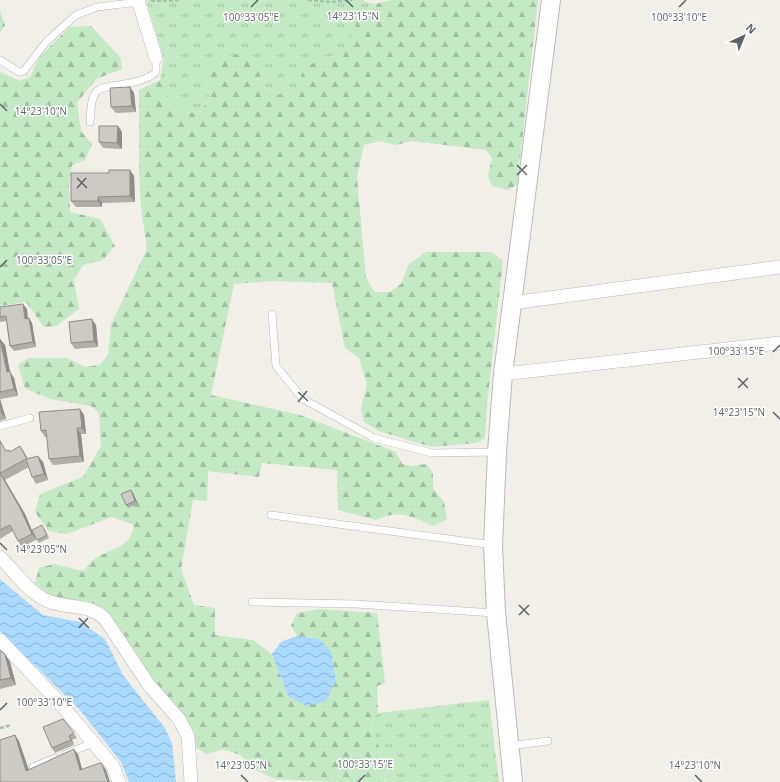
<svg xmlns="http://www.w3.org/2000/svg" width="780" height="782" viewBox="0 0 780 782" font-family="'Open Sans',sans-serif">
	<style>
		.grass { fill: url(#grass-tufts) }
		.forest { fill: url(#forest-firs) }
		.water { fill: url(#water-waves) }
		.lines { fill: none; stroke-linecap: round; stroke-linejoin: round }
		.service-casing { stroke: #b5b8bc; stroke-width: 8 }
		.minor-casing { stroke: #b5b8bc; stroke-width: 14 }
		.secondary-casing { stroke: #b6babf; stroke-width: 20 }
		.path { stroke: #9cc7a9; stroke-width: 2.5; stroke-dasharray: 4 2; stroke-linecap: butt }
		.service { stroke: #fff; stroke-width: 7 }
		.minor { stroke: #fff; stroke-width: 13 }
		.secondary { stroke: #fff; stroke-width: 18 }
		.wall { fill: #afaea9 }
		.shaded-wall { fill: #8f8d8a }
		.building { fill: #cccac5; stroke: #8f8d8a }
		.ticks { fill: none; stroke: #5f6368; stroke-width: 1.5 }
		.ticks-label { font-size: 10px; text-anchor: middle; fill: #5f6368; stroke: #fff; stroke-width: 3; stroke-linejoin: round; paint-order: stroke }
	</style>
	<defs>
		<pattern id="grass-tufts" width="24" height="20" patternUnits="userSpaceOnUse"><rect width="24" height="20" fill="#c5e8c5"/><path d="M3 7l-1-3M5 7V3M7 7l1-3M15 17l-1-3M17 17v-4M19 17l1-3" fill="none" stroke="#a3c0a4"/></pattern>
		<pattern id="forest-firs" width="22" height="20" patternUnits="userSpaceOnUse"><rect width="22" height="20" fill="#c5e8c5"/><path d="M5 1l3.5 6h-7zM16 11l3.5 6h-7z" fill="#a3c0a4"/></pattern>
		<pattern id="water-waves" width="16" height="10" patternUnits="userSpaceOnUse"><rect width="16" height="10" fill="#aadaff"/><path d="M0 5q4-4 8 0t8 0" fill="none" stroke="#8eb4d2"/></pattern>
	</defs>
	<rect width="100%" height="100%" fill="#f1efe8"/>
	<path class="grass" d="M146 0H363L365 2 375 4 357 20 349 46 340 56 322 57 297 90 280 95 263 87 257 63 205 75 210 100 198 112 182 113 168 96 160 80 164 59Z
		M489 700 499 782H384L386 779 370 723 378 713Z"/>
	<path class="forest" d="M392 0H538L517 185 508 190 492 186 488 175 492 158 486 150 412 141 396 145 379 141 364 145 357 177 366 277 374 292H390L401 284 409 264 426 252H492L503 261 487 405 485 438 477 443 431 447 379 431 364 422 361 408 367 385 359 358 345 348 332 283 272 281 234 284 211 395 300 415 396 452 402 464 412 466 426 464 433 473V488L444 502 447 519 433 526C412 516 399 509 376 520L338 510 337 470 262 463 259 477 208 471 207 501 193 500 181 569 194 605 215 608V635L253 640 272 654 288 696 319 639 297 636 291 625 297 613 319 609 377 613 385 683 377 686 378 713 370 723C375 737 390 769 384 782H335L275 779 256 770 240 755 223 749 207 754 196 748 194 733 183 715 153 679 113 618 101 607 85 601 66 600 50 595 35 583 39 568 54 564 83 571C87 567 91 561 96 558 113 547 130 549 134 525L112 517 67 534 49 531 35 512 40 494 83 477 101 446 99 413 91 406 50 399 25 388 18 365 28 358H67L85 367 100 365 108 355 111 325 147 249 141 208 139 174V90L160 80 168 96 182 113 198 112 210 100 205 75 212 61 237 54 257 63 263 87 280 95 297 90 303 70 322 57 340 56 349 46 357 20 375 4Z
		M0 11 5 25 0 33Z
		M91 26 120 57 122 69 96 79 77 103 81 131 92 144 85 160 72 165 69 184 70 212 100 219 115 246 103 260 83 265 74 280 79 309 56 326 44 327 26 302 0 306V72L20 81 30 77 40 56 70 27Z"/>
	<path class="water" d="M0 579 43 615 80 622 105 639 123 675 165 728 172 743 176 782H129L121 762 79 709 0 631Z
		M297 636 319 639 331 651 336 681 326 701 307 706 288 696 272 654 281 642Z"/>
	<g class="lines">
		<g class="service-casing">
			<path id="service" d="M0 60 19 72 24 71 46 42 76 15 97 7 139 2
				M90 122C91 113 90 100 96 92 103 83 140 87 156 72V58
				M272 314 276 366 303 399 374 438 432 453 496 452
				M0 426 30 418
				M271 515 493 545
				M252 602 356 604 495 613
				M509 746 548 741
				M66 754 93 743
				M33 767 55 758"/>
		</g>
		<g class="minor-casing">
			<path id="minor" d="M138 0 156 58
				M512 303 780 267
				M503 374 780 343
				M0 557C14 571 29 593 48 601 67 609 90 603 105 619L149 685 179 719 188 736 191 782
				M0 640 57 700 113 766 119 782"/>
		</g>
		<g class="secondary-casing">
			<path id="secondary" d="M513 782 496 613 493 546 497 452 503 374 551 0"/>
		</g>
		<path class="path" d="M308 0 331 2 352 0
			M151 1 180 0
			M0 728 11 725"/>
		<use href="#service" class="service"/>
		<use href="#minor" class="minor"/>
		<use href="#secondary" class="secondary"/>
	</g>
	<path class="wall" d="M130 87 134 93 136 112 116 113 111 107Z
		M118 126 122 132V149L103 148 99 142Z
		M130 170 134 176 135 202 102 203V207H76L71 201 109 173Z
		M0 307 27 309 28 318H29L32 323 36 347 14 351 10 346 6 321 0 322Z
		M96 325 98 347 75 349 71 343Z
		M0 339 5 345 10 372 14 378 18 396 0 399 6 419 0 421Z
		M80 409 84 415 86 434H81L84 462 53 465 49 459 47 437H45L41 431Z
		M0 440 6 451 10 452 20 446 28 459 38 456 43 462 48 480 36 484 32 477 29 467 5 480 25 514 36 540 22 547 18 541 13 531 0 539Z
		M133 493 138 504 128 508 126 505Z
		M44 528 49 538 39 543 37 540Z
		M0 650 5 654 10 662 16 685 0 689Z
		M63 719 77 738 72 740 74 745 55 753 52 748Z"/>
	<path class="shaded-wall" d="M130 87 134 93 136 112 132 106Z
		M118 126 122 132V149L117 143Z
		M130 170 134 176 135 202 130 196Z
		M98 197 102 203V207L98 201Z
		M23 304 27 309 28 324 25 319Z
		M29 318 32 323 36 347 33 342Z
		M92 319 96 325 98 347 94 341Z
		M0 339 5 345 10 372 14 378 18 396 14 389 7 372Z
		M0 399 6 419 1 413 0 408Z
		M80 409 84 415 86 434 82 428Z
		M77 428 81 434 84 462 80 456Z
		M20 446 24 452 31 465 27 459Z
		M38 456 43 462 48 480 44 474Z
		M0 473 5 480 25 514 36 540 32 534Z
		M131 490 133 493 138 504 135 501Z
		M5 654 10 662 16 685 11 678Z
		M15 735 19 741 31 776 26 771Z
		M69 736 72 740 74 745 71 740Z
		M74 749 78 754 84 776 80 770Z
		M102 764 106 770 110 782H108Z"/>
	<path class="building" d="M130 87 132 106 111 107 110 88Z
		M99 126H118L117 143 99 142Z
		M109 170H130V196L98 197V201H71V173H109Z
		M23 304 25 319 29 318 33 342 10 346 6 316 0 317V307Z
		M92 319 94 341 71 343 69 322Z
		M0 339 7 372 10 371 14 389 0 392Z
		M80 409 82 428H77L80 456 49 459 46 430 41 431 39 412Z
		M0 441 6 451 9 450 10 452 20 446 27 459 38 456 44 474 32 477 26 459 0 473 20 508 32 534 18 541 10 525 0 530Z
		M131 490 135 501 126 505 121 494Z
		M42 525 47 535 37 540 32 530Z
		M0 650 5 654 11 678 0 680Z
		M63 719 74 733 69 736 71 740 52 748 43 727Z
		M15 735 26 771 74 749 80 770 100 763 102 764 108 782H0V740Z"/>
	<path class="ticks" d="M346 0 353 7M251 7 258 0M679 7 686 0M0 104 7 111M517 165 527 175M517 175 527 165M77 178 87 188M77 188 86 178M0 267 7 260M773 352 780 345M738 378 748 388M738 388 748 378M298 392 308 401M298 402 307 391M773 412 780 419M0 543 7 550M519 605 529 615M519 615 529 605M79 618 89 628M79 628 88 618M0 710 7 703M241 775 248 782M695 775 702 782M358 782 365 775"/>
	<g class="ticks-label">
		<text x="353" y="20">14°23'15"N</text>
		<text x="251" y="21">100°33'05"E</text>
		<text x="679" y="21">100°33'10"E</text>
		<text x="41" y="115">14°23'10"N</text>
		<text x="44" y="264">100°33'05"E</text>
		<text x="736" y="355">100°33'15"E</text>
		<text x="739" y="416">14°23'15"N</text>
		<text x="41" y="553">14°23'05"N</text>
		<text x="44" y="706">100°33'10"E</text>
		<text x="365" y="768">100°33'15"E</text>
		<text x="241" y="769">14°23'05"N</text>
		<text x="695" y="769">14°23'10"N</text>
	</g>
	<g transform="translate(744 36) rotate(44)" stroke="#ffffff" stroke-width="3" paint-order="stroke">
	<path d="M0-3L7 15L0 10L-7 15Z" fill="#5f6368"/>
	<text y="-6" font-size="11" font-weight="bold" text-anchor="middle" fill="#5f6368">N</text>
	</g>
</svg>
